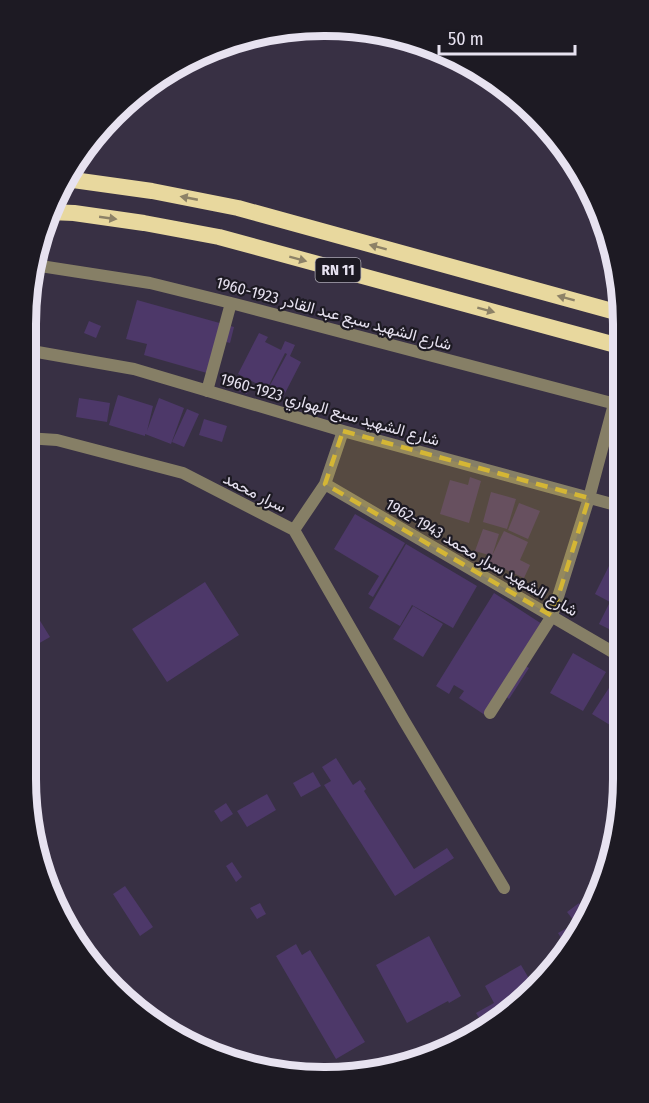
<svg xmlns="http://www.w3.org/2000/svg" width="649" height="1103" viewBox="0 0 649 1103" font-family="'Fira Sans Condensed',Vazirmatn,sans-serif">
	<style>
		.building { fill: #4d3869 }
		.lines { fill: none; stroke-linecap: round; stroke-linejoin: round }
		.minor { stroke: #867f66; stroke-width: 12 }
		.trunk { stroke: #e8d89e; stroke-width: 16 }
		.oneway { fill: #8d8267 }
		.marked { fill: #d4b635; fill-opacity: 0.2; stroke: #d4b635; stroke-width: 4.5; stroke-dasharray: 12 8; stroke-linejoin: round }
		.labels { text-anchor: middle; stroke-width: 4.5; stroke-linejoin: round; paint-order: stroke }
		.shield { fill: #1d1a23; stroke: #aaa6b2; stroke-width: 1.5 }
		.shield-label { font-size: 15px; font-weight: bold; fill: #e7e2f0 }
		.street-label { font-size: 16px; fill: #e7e2f0; stroke: #1d1a23 }
		.rim { fill: none; stroke: #e7e2f0; stroke-width: 8 }
	</style>
	<rect width="100%" height="100%" fill="#383044"/>
	<path class="building" d="M137 300 234 327 230 343 223 341 214 375 144 355 147 344 126 339Z
		M89 321 101 326 96 338 84 333Z
		M259 333 268 337 265 342 281 350 285 341 295 345 290 356 301 362 283 397 268 389 287 354 285 353 267 389 238 374Z
		M238 380 251 385 247 394 235 390Z
		M118 395 153 406 147 431 159 398 184 408 171 444 145 434V436L109 425Z
		M79 398 110 403 107 422 76 417Z
		M187 409 199 414 184 447 172 442Z
		M204 419 227 426 222 442 199 435Z
		M470 477 481 481 469 523 440 514 450 480 468 485Z
		M491 492 516 499 507 529 483 522Z
		M519 503 540 511 528 539 508 530Z
		M355 514 405 543 373 597 368 594 379 576 334 549Z
		M483 529 499 534 492 556 475 551Z
		M504 531 528 542 520 560 530 565 524 578 489 562Z
		M406 544 477 586 453 628 412 605 400 626 369 608Z
		M610 564 623 570V636L599 624 610 602 595 594Z
		M205 582 239 635 167 682 132 629Z
		M494 593 542 624 519 662 529 668 509 699 505 696 491 719 459 698 464 691 454 685 449 694 436 686Z
		M26 598 50 637 29 649 26 643Z
		M413 606 443 624 423 657 393 639Z
		M573 653 606 672 583 711 550 693Z
		M620 671 623 673V733L592 714Z
		M336 758 353 785 360 780 366 789 364 791 414 869 447 848 454 858 395 896 324 785 331 781 322 767Z
		M313 772 321 786 301 797 293 783Z
		M267 794 276 810 247 827 237 811Z
		M226 803 233 814 221 822 214 811Z
		M232 862 242 877 236 882 226 866Z
		M125 886 153 927 140 936 113 894Z
		M260 903 266 914 257 919 250 908Z
		M579 903 588 914 585 921 578 926 567 912Z
		M569 927 576 938 568 950 558 933Z
		M429 936 461 996 449 1003 448 1001 407 1023 376 965Z
		M296 944 302 955 310 950 365 1042 336 1059 276 956Z
		M521 965 534 987 507 1015 485 1027 476 1013 494 1003 485 986Z
		M328 1067 335 1076 325 1077 316 1076Z"/>
	<g class="lines">
		<path class="minor" d="M34 265 150 283 231 303 623 406
			M26 350 134 369 343 431 623 507
			M207 391 231 303
			M26 438 57 440 183 473 294 530 403 719 504 888
			M325 484 623 658
			M294 530 325 484 343 431
			M490 713 552 616 589 498 614 404"/>
		<path class="trunk" d="M66 179 152 191 238 208 623 314
			M49 212 74 213 144 223 219 237 623 347"/>
	</g>
	<defs><path id="oneway-solid" d="M-6-.8H1V-3.2L6.5 0L1 3.2V.8H-6Z" transform="scale(1.5)"/></defs>
	<g class="oneway">
		<use href="#oneway-solid" transform="translate(189 198) rotate(-169)"/>
		<use href="#oneway-solid" transform="translate(108 218) rotate(8)"/>
		<use href="#oneway-solid" transform="translate(378 247) rotate(-165)"/>
		<use href="#oneway-solid" transform="translate(298 259) rotate(15)"/>
		<use href="#oneway-solid" transform="translate(566 298) rotate(-165)"/>
		<use href="#oneway-solid" transform="translate(486 310) rotate(15)"/>
	</g>
	<path class="marked" d="M343 431 589 498 552 616 325 484Z"/>
	<g class="labels">
		<rect class="shield" x="315.5" y="258" width="45" height="24" rx="4.5"/>
		<g class="shield-label">
			<text x="338" y="275">RN 11</text>
		</g>
		<g class="street-label">
			<text transform="translate(334 313) rotate(15)" y="6">شارع الشهيد سبع عبد القادر 1923-1960</text>
			<text transform="translate(330 409) rotate(16)" y="6">شارع الشهيد سبع الهواري 1923-1960</text>
			<text transform="translate(255 492) rotate(27)" y="6">سرار محمد</text>
			<text transform="translate(482 557) rotate(30)" y="6">شارع الشهيد سرار محمد 1943-1962</text>
		</g>
	</g>
	<path d="M0 0H649V1103H0ZM324 36H325A288 288 0 0 1 613 324V779A288 288 0 0 1 325 1067H324A288 288 0 0 1 36 779V324A288 288 0 0 1 324 36Z" fill="#1d1a23" fill-rule="evenodd"/>
	<path class="rim" d="M324 36H325A288 288 0 0 1 613 324V779A288 288 0 0 1 325 1067H324A288 288 0 0 1 36 779V324A288 288 0 0 1 324 36Z"/>
	<path d="M439 45v9h136v-9" fill="none" stroke="#e7e2f0" stroke-width="3"/>
	<text x="448" y="45" font-size="18" fill="#e7e2f0" stroke="#1d1a23" stroke-width="4.5" paint-order="stroke">50 m</text>
</svg>
